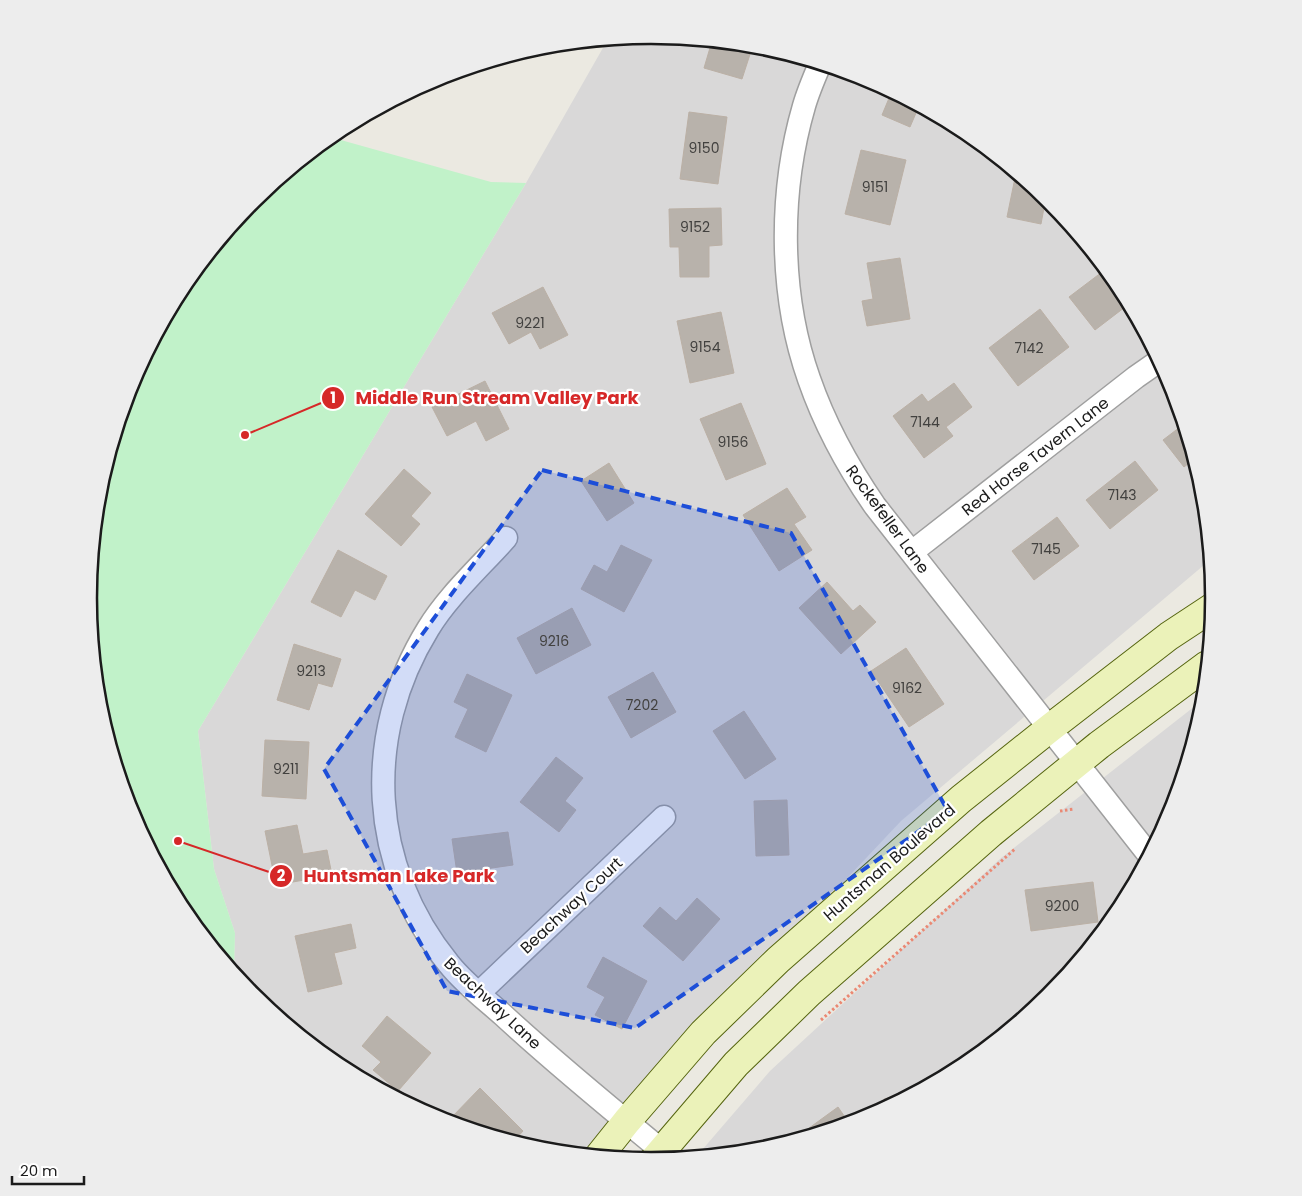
<svg xmlns="http://www.w3.org/2000/svg" width="1302" height="1196" viewBox="0 0 1302 1196" font-family="Poppins,sans-serif">
	<style>
		.residential { fill: #d9d8d8 }
		.park { fill: #c1f2c9 }
		.building { fill: #b8b2ab; stroke: #bbb0a5 }
		.lines { fill: none; stroke-linecap: round; stroke-linejoin: round }
		.street-casing { stroke: #9f9f9f; stroke-width: 25 }
		.secondary-casing { stroke: #55640f; stroke-width: 30 }
		.path { stroke: #ea8873; stroke-width: 3; stroke-dasharray: 2.5 2.5; stroke-linecap: butt }
		.street { stroke: #fff; stroke-width: 22 }
		.secondary { stroke: #ebf2b9; stroke-width: 28 }
		.marked { fill: #1d4ed8; fill-opacity: 0.2; stroke: #1d4ed8; stroke-width: 4; stroke-dasharray: 10 6; stroke-linejoin: round }
		.labels { text-anchor: middle; stroke-width: 4.5; stroke-linejoin: round; paint-order: stroke }
		.number-label { font-size: 14px; fill: #42413f }
		.street-label { font-size: 16px; fill: #1b1b1b; stroke: #fff }
		.rim { fill: none; stroke: #1b1b1b; stroke-width: 2.5 }
		.leader { fill: none; stroke: #d62828; stroke-width: 2 }
		.callout-dot { fill: #d62828; stroke: #fff; stroke-width: 2 }
		.mark-label { font-size: 15px; text-anchor: middle; font-weight: bold; fill: #fff }
		.callout-label { font-size: 18px; text-anchor: middle; font-weight: bold; fill: #d62828; stroke: #fff; stroke-width: 4.5; stroke-linejoin: round; paint-order: stroke }
	</style>
	<rect width="100%" height="100%" fill="#ebe9e1"/>
	<path class="residential" d="M651 35 761 46 867 78 964 130 1049 200 1119 285 1171 383 1203 488 1210 560 901 821 586 1155 541 1150 435 1118 338 1066 253 996 234 973 235 933 214 869 198 731 526 183 608 39Z
		M1204 699 1203 708 1171 814 1119 911 1049 996 964 1066 866 1118 761 1150 696 1157 770 1071 1001 858Z"/>
	<path class="park" d="M330 137 491 182 526 183 198 731 214 869 235 933 234 973 183 911 131 813 99 708 88 598 99 488 131 382 183 285 253 200Z"/>
	<path class="building" d="M712 41 753 45 742 79 704 68Z
		M892 91 919 106 910 127 882 115Z
		M689 112 727 117 718 184 680 179Z
		M861 150 906 160 890 225 845 214Z
		M1016 173 1046 197 1041 224 1007 217Z
		M721 208 722 245 709 246V277H680L679 247H670L669 209Z
		M900 258 910 319 867 326 862 301 873 299 867 263Z
		M1106 269 1119 285 1129 304 1095 330 1069 297Z
		M543 287 568 335 540 349 531 332 509 344 492 313Z
		M1040 309 1069 347 1018 386 989 348Z
		M721 312 734 373 690 383 677 321Z
		M485 381 509 429 486 441 476 421 447 436 432 407Z
		M954 383 972 407 946 427 953 436 924 458 893 416 922 394 928 402Z
		M741 403 766 464 726 480 700 419Z
		M1184 424 1194 459 1184 467 1163 440Z
		M1135 461 1158 490 1110 529 1086 500Z
		M609 463 634 503 607 521 581 481Z
		M404 469 431 493 411 516 420 524 401 546 365 514Z
		M787 488 806 517 794 524 812 550 779 571 743 515Z
		M1057 517 1079 546 1034 580 1012 551Z
		M621 545 652 560 624 612 581 589 594 565 607 572Z
		M338 550 387 576 375 600 355 590 341 617 311 602Z
		M827 582 853 611 860 605 876 622 841 654 799 608Z
		M572 608 591 645 536 674 517 638Z
		M294 644 341 659 332 687 318 683 309 710 277 700Z
		M906 648 944 704 909 727 871 671Z
		M653 672 676 712 631 738 608 697Z
		M467 674 512 695 486 752 455 737 468 709 454 702Z
		M744 711 776 759 745 779 713 731Z
		M265 740 309 742 306 799 262 796Z
		M556 757 583 778 565 801 576 810 559 832 520 802Z
		M787 800 789 855 756 856 754 801Z
		M297 825 303 854 327 850 332 875 276 885 265 831Z
		M508 832 513 865 457 873 452 839Z
		M1093 882 1098 922 1031 931 1025 890Z
		M697 898 720 919 683 961 643 926 660 907 676 921Z
		M351 924 356 948 334 953 342 984 308 992 295 936Z
		M603 957 647 981 622 1029 595 1015 605 997 587 987Z
		M387 1016 431 1053 398 1091 373 1070 381 1062 362 1046Z
		M480 1088 523 1131 513 1142 461 1126 452 1117Z
		M919 1090 887 1107 884 1099Z
		M838 1107 849 1123 794 1140V1139Z"/>
	<g class="lines">
		<g class="street-casing">
			<path id="street" d="M820 64C814 78 808 92 804 106 779 192 779 294 809 379 825 425 848 467 875 506L1149 855
				M506 538C481 566 447 597 428 629 362 736 369 866 449 964 464 983 485 999 503 1015 557 1065 615 1112 672 1159
				M912 552 1136 377 1159 361
				M479 993 664 817"/>
		</g>
		<g class="secondary-casing">
			<path id="secondary" d="M599 1156 627 1121 703 1033 778 960 961 799 1050 728 1169 636 1213 607
				M653 1161 736 1064 809 993 991 833 1099 745 1207 665"/>
		</g>
		<path class="path" d="M1060 811 1074 809
			M821 1020 1015 849"/>
		<use href="#street" class="street"/>
		<use href="#secondary" class="secondary"/>
	</g>
	<path class="marked" d="M542 470 791 533 948 811 635 1028 447 991 324 769Z"/>
	<g class="labels">
		<g class="number-label">
			<text x="704" y="153">9150</text>
			<text x="875" y="192">9151</text>
			<text x="695" y="232">9152</text>
			<text x="530" y="328">9221</text>
			<text x="705" y="352">9154</text>
			<text x="1029" y="353">7142</text>
			<text x="925" y="427">7144</text>
			<text x="733" y="447">9156</text>
			<text x="1122" y="500">7143</text>
			<text x="1046" y="554">7145</text>
			<text x="554" y="646">9216</text>
			<text x="311" y="676">9213</text>
			<text x="907" y="693">9162</text>
			<text x="642" y="710">7202</text>
			<text x="286" y="774">9211</text>
			<text x="1062" y="911">9200</text>
		</g>
		<g class="street-label">
			<text transform="translate(1035 456) rotate(-38)" y="6">Red Horse Tavern Lane</text>
			<text transform="translate(888 519) rotate(54)" y="6">Rockefeller Lane</text>
			<text transform="translate(889 862) rotate(-41)" y="6">Huntsman Boulevard</text>
			<text transform="translate(571 905) rotate(-43)" y="6">Beachway Court</text>
			<text transform="translate(493 1003) rotate(43)" y="6">Beachway Lane</text>
		</g>
	</g>
	<path d="M0 0H1302V1196H0ZM97 598a554 554 0 1 1 1108 0a554 554 0 1 1-1108 0Z" fill="#ededed" fill-rule="evenodd"/>
	<path class="rim" d="M97 598a554 554 0 1 1 1108 0a554 554 0 1 1-1108 0Z"/>
	<path class="leader" d="M245 435L333 398M178 841L281 876"/>
	<g class="callout-dot">
		<circle cx="245" cy="435" r="5"/>
		<circle cx="178" cy="841" r="5"/>
		<circle cx="333" cy="398" r="12"/>
		<circle cx="281" cy="876" r="12"/>
	</g>
	<g class="mark-label">
		<text x="333" y="403">1</text>
		<text x="281" y="881">2</text>
	</g>
	<g class="callout-label">
		<text x="497" y="404">Middle Run Stream Valley Park</text>
		<text x="399" y="882">Huntsman Lake Park</text>
	</g>
	<path d="M12 1176v8h72v-8" fill="none" stroke="#1b1b1b" stroke-width="2.5"/>
	<text x="20" y="1176" font-size="15" fill="#1b1b1b" stroke="#ffffff" stroke-width="4" paint-order="stroke">20 m</text>
</svg>
